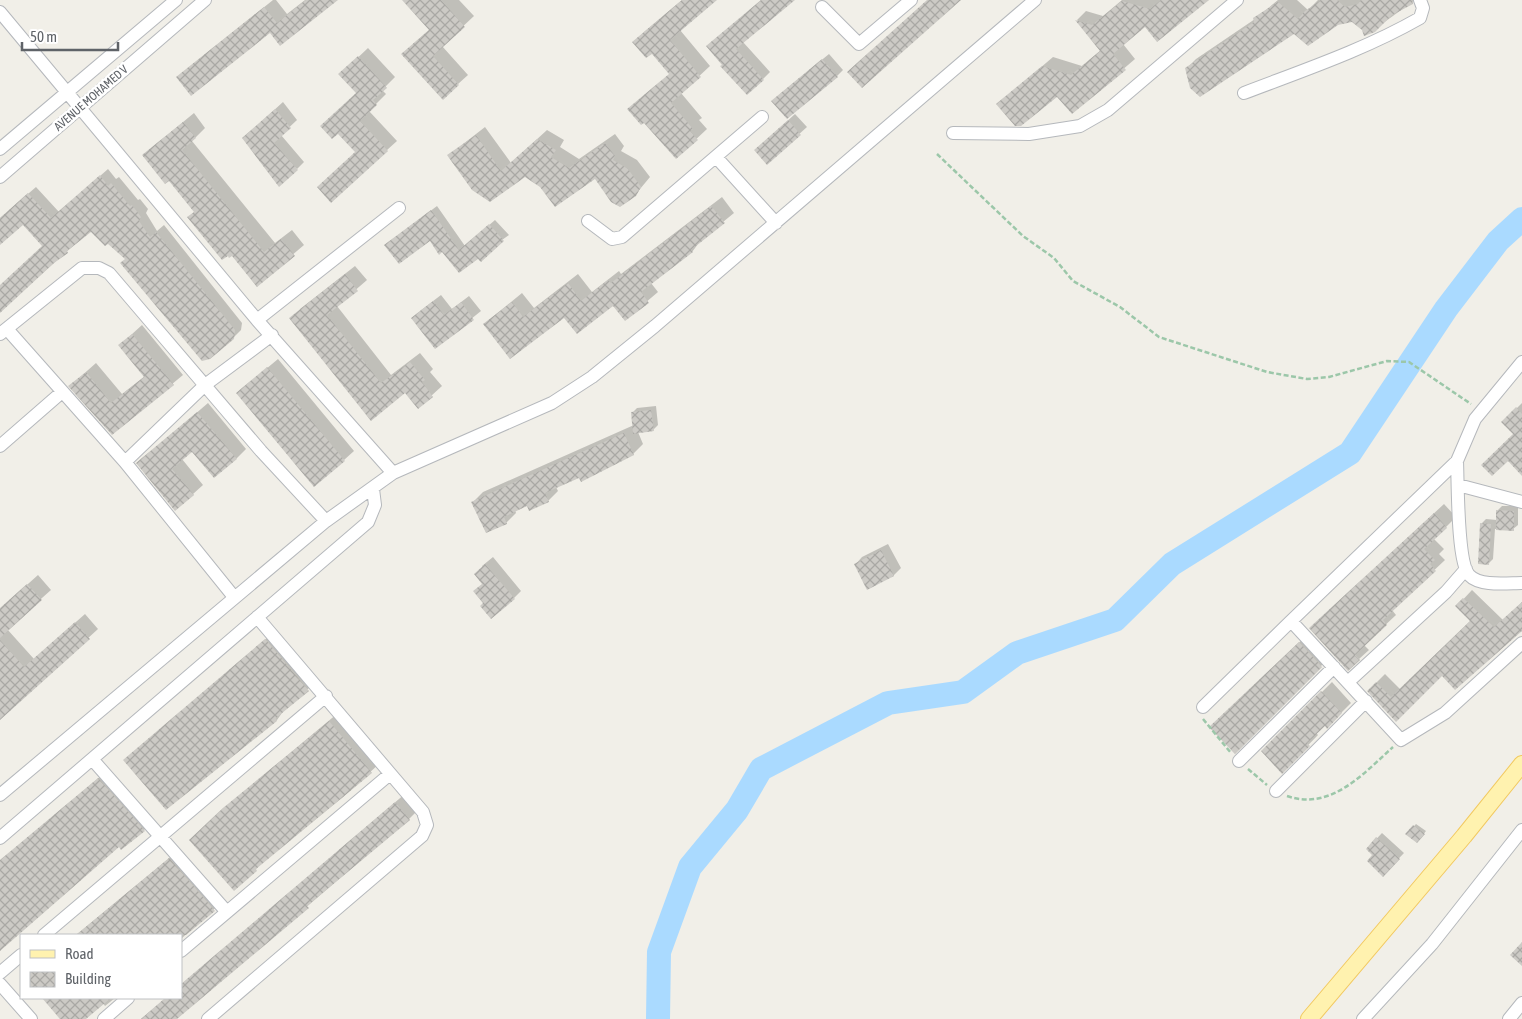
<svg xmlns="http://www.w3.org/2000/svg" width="1522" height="1019" viewBox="0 0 1522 1019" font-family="'Asap Condensed',sans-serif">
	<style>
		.shadow { fill: #0003 }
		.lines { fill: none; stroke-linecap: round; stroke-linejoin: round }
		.river { stroke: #aadaff; stroke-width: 24 }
		.building { fill: url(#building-cross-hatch) }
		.minor-casing { stroke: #b5b8bc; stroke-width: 14 }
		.major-casing { stroke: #f2c960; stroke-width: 18 }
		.path { stroke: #9cc7a9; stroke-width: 2.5; stroke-dasharray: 5 2.5; stroke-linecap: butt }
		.minor { stroke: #fff; stroke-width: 12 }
		.major { stroke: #fff2af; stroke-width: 16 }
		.labels { text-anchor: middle; stroke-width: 5; stroke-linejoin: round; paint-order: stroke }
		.street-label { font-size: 12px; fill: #5f6368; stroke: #fff }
	</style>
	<defs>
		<pattern id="building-cross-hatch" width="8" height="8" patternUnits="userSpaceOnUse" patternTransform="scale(1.25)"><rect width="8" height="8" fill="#cccac5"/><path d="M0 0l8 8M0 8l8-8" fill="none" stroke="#a9a8a4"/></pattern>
	</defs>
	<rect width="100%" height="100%" fill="#f1efe8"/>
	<path class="shadow" d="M273 0H276L287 14 305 0H336L188 68Z
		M406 0H459L474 16 442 46 468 75 458 84 413 44 430 29Z
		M682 0H715L680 30 710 66 681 93 702 118 699 120 707 129 676 158 644 121 670 73 644 32Z
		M761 0H792L743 42 770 72 763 79 724 65Z
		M1122 0H1206L1145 26 1123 44 1135 59 1072 113 1057 95 998 104 1053 57 1082 66 1101 50 1077 20 1086 11 1103 16Z
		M1278 0H1297L1308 10 1318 0H1415L1368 34 1352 20 1294 32 1186 69 1196 59 1255 19Z
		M368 48 395 77 382 90 386 94 369 111 397 141 387 150 356 152 357 93 350 65Z
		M829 54 843 70 837 76 779 95Z
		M283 102 297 120 281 135 304 162 297 169 251 131Z
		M194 113 205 128 192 141 275 243 292 230 304 245 257 285 232 254 189 217 195 211 169 180 143 155Z
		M795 114 807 127 767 163 763 143Z
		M485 127 511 163 547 130 564 140 560 147 579 159 615 134 624 146 621 151 637 160 650 177 635 195 595 178 541 186 525 176 490 200 449 155Z
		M108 169 116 179 119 177 138 200 140 199 148 209 146 213 157 231 164 225 242 323 241 330 233 338 91 230 0 311V286L44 246 23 223 0 243V218L36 187 59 212Z
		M722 197 734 213 701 240 692 252 651 283 658 292 625 320 613 304 564 316 484 324 522 293 534 308 578 274 592 292 619 271 621 274Z
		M437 206 465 246 495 220 509 235 478 257 443 251 430 239 385 245Z
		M355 266 367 280 337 306 391 375 420 353 433 369 430 372 442 386 419 407 406 391 371 419 300 309Z
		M441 295 452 309 469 296 481 311 435 348 420 311Z
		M142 325 183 375 112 434 70 386 96 363 122 394 145 376 120 345Z
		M278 359 354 451 344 460 248 384Z
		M208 403 246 449 236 459 192 450 182 459 203 485 193 494 138 463Z
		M1522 403V474L1515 434 1503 422Z
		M656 406 658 425 653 430 638 432 643 444 633 454 556 487 558 491 548 501 528 505 515 510 516 513 506 523 486 532 473 502 483 492 634 425 632 413 637 408Z
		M1444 504 1456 517 1434 539 1444 549 1439 554 1445 560 1392 610 1396 615 1364 645 1369 650 1359 659 1320 619Z
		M1502 506H1518V525L1513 529H1495L1493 559 1489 563 1481 524 1486 519 1497 520 1498 510Z
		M888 544 901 568 894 575 868 588 855 565 862 557Z
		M493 557 521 591 514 598 485 603 482 566Z
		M38 575 51 590 7 629 34 659 85 614 98 629 3 716 0 712V609Z
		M1472 590 1503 620 1522 602V629L1442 674 1396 720 1368 691 1385 674 1400 689 1472 620 1457 606Z
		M275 631 317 681 284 710 277 720 166 808 134 752Z
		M1309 633 1331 656 1235 752 1221 717Z
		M1332 682 1351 703 1327 727 1325 725 1316 733 1318 735 1282 772 1263 751Z
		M338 713 380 763 343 797 264 861 234 890V800Z
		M108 770 153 821 144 830 119 845 0 949V861Z
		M406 793 419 809 409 819 176 1019H141L166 998H181V985Z
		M1416 824 1426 831 1419 840 1407 834Z
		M1382 833 1404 853 1383 875 1374 855 1367 849Z
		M179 850 223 901 181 939V935H76Z
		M44 998H115L105 1006 103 1003 84 1019H62Z"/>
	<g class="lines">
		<path class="river" d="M658 1019 659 952 690 867 737 810 761 769 888 703 963 692 1017 653 1115 620 1172 564 1350 453 1446 309 1498 241 1522 219"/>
	</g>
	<path class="building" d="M306 0H338L280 46 270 33 191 96 176 77 264 7 277 23Z
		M402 0H441L465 27 433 56 459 85 443 100 401 54 429 30Z
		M682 0H717L670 40 701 77 671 103 693 129 690 131 698 140 676 159 644 123 641 125 627 109 669 74 652 54 646 58 632 42Z
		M761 0H795L736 49 764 80 747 95 720 66 722 65 706 46Z
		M927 0H961L862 88 847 72Z
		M1161 0H1209L1157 42 1145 27 1113 54 1126 70 1072 114 1057 97 1021 126H1015L996 104 1042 66 1071 75 1100 51 1075 20 1092 25 1122 1 1150 9Z
		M1321 0H1337L1345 7 1358 4 1361 0H1412L1413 4 1392 15 1375 32 1364 36 1362 30 1352 22 1338 25 1308 46 1294 34 1200 97 1190 88 1185 68 1254 22 1253 18 1278 2 1298 19 1305 11Z
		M358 56 387 88 373 100 377 105 360 121 388 151 331 203 317 187 355 152 338 134 332 139 320 126 356 93 338 74Z
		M822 59 838 77 787 119 771 101Z
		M275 109 291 128 274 143 298 170 279 187 242 138Z
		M788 120 801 135 767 165 754 150Z
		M183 122 196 138 182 150 264 252 281 239 295 256 257 287 232 256 229 258 228 256 222 260 187 217 194 212 169 181 165 184 142 155Z
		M476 135 501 171 537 139 556 150 551 157 569 168 605 143 615 156 613 160 628 169 641 187 636 196 620 207 611 202 595 179 555 207 540 187 525 177 490 202 472 190 447 155Z
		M100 175 108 186 111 183 130 206 132 205 141 217 139 221 150 237 156 232 235 330 234 339 210 359 202 361 120 263 125 259 108 244 105 246 91 232 67 251 68 253 54 263 0 313V285L42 246 23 225 0 245V218L28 193 51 218Z
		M711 206 725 223 691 250 693 252 641 292 649 303 625 321 613 306 577 334 564 318 510 359 483 324 512 302 523 317 568 283 581 301 608 280 611 283Z
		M431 210 459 250 489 224 504 241 481 262 478 259 459 273 442 252 439 255 430 241 399 264 384 245Z
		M345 274 358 291 327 315 381 383 410 362 425 380 422 382 433 397 418 409 405 393 371 421 289 318Z
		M433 301 444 315 461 302 474 320 435 349 411 318Z
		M132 334 174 385 112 435 68 386 86 372 111 403 144 377 118 345Z
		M267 367 345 461 314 487 236 393Z
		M1516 407 1522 414V476L1508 461 1492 476 1481 465 1513 434 1501 422Z
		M651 410 654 431 633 434 631 412Z
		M197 412 237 459 214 478 192 452 172 469 194 495 175 511 136 463Z
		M624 433 634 455 581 482 579 478 545 493 549 502 529 511 527 506 504 517 507 524 486 533 471 502Z
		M1496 510 1514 511V531L1496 530Z
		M1434 513 1447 528 1424 549 1435 560 1430 564 1436 571 1383 620 1387 625 1355 655 1360 660 1348 671 1309 628Z
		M1480 523 1491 524 1489 565 1478 564Z
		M881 550 894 576 867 590 854 564Z
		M485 564 515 599 491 619 480 606 483 603 473 591 482 584 474 574Z
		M27 584 42 600 0 638V608Z
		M1463 598 1494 627 1522 602V631L1455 690 1442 676 1396 722 1367 691 1376 682 1391 697 1470 621 1455 606Z
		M75 622 90 639 0 720V640L24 667Z
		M265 639 309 691 276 718 277 721 166 810 123 760Z
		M1299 642 1322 667 1235 754 1209 727Z
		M1321 691 1342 713 1327 729 1325 726 1307 743 1310 746 1282 774 1261 751Z
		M329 721 372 773 256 869 257 871 234 891 189 840 223 808Z
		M98 778 145 831 121 850 119 847 0 951V860Z
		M395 802 410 820 307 906 309 908 177 1019H141L165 998H181V984Z
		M1413 825 1425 834 1417 843 1405 834Z
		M1376 837 1400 859 1383 877 1367 861 1372 855 1366 849Z
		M169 858 215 911 186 935H76Z
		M1522 942V966L1510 955Z
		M42 998H111L86 1019H60Z"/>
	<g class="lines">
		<g class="minor-casing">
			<path id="minor" d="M822 7 859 44 911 0
				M0 12 257 320 393 473
				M1244 93C1304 70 1364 50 1420 18L1423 8 1420 0
				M953 133 1029 134 1080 126 1108 110 1237 0
				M0 149 176 0
				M716 157 776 223
				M0 177 205 0
				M588 221 612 239 622 237 762 117
				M257 320 399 208
				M7 329 125 462 234 597
				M0 334 82 268H99L109 273 261 451 326 521
				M1522 362 1475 419 1457 461 1291 621 1401 740 1445 713 1522 643
				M0 446 62 392
				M1457 461C1458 482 1457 562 1469 575 1480 587 1508 583 1522 583
				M125 462 205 385 272 335
				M1458 485 1522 502
				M1348 682 1446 592 1466 569
				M1203 707 1291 621
				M92 759 226 911
				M1239 761 1334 667
				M1276 791 1366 701
				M0 795 326 521 393 473 552 403 592 377 655 326 1035 0
				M0 838 368 522 375 505 373 489
				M44 935 326 696
				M181 951 390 774
				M0 973 21 955
				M0 984 31 1019
				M104 1019 128 998
				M208 1019 422 836 427 825 423 812 257 617
				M1363 1019 1432 944 1522 830
				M1509 1019 1522 1003"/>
		</g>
		<g class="major-casing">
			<path id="major" d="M1309 1019 1464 836 1522 764"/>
		</g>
		<path class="path" d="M937 154 1023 236 1054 258 1073 281 1120 307 1159 337 1267 372 1307 379 1329 377 1387 361 1409 362 1471 404
			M1203 719 1231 753
			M1248 769 1267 785
			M1287 796C1331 811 1363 774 1393 747"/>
		<use href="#minor" class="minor"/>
		<use href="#major" class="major"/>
	</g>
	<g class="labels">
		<g class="street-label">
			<text transform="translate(91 98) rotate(-41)" y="4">AVENUE MOHAMED V</text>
		</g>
	</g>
	<rect x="20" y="934" width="162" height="65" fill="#ffffff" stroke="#bfc1c3"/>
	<rect x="30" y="950" width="25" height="8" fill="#fff2af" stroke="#bfc1c3"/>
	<text x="65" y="959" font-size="15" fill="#5f6368">Road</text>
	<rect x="30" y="972" width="25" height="15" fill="url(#building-cross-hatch)" stroke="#bfc1c3"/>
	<text x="65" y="984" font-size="15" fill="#5f6368">Building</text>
	<path d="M22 42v8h96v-8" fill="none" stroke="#5f6368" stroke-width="2.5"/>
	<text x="30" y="42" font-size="15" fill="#5f6368" stroke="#ffffff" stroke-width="4" paint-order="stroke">50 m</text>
</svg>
